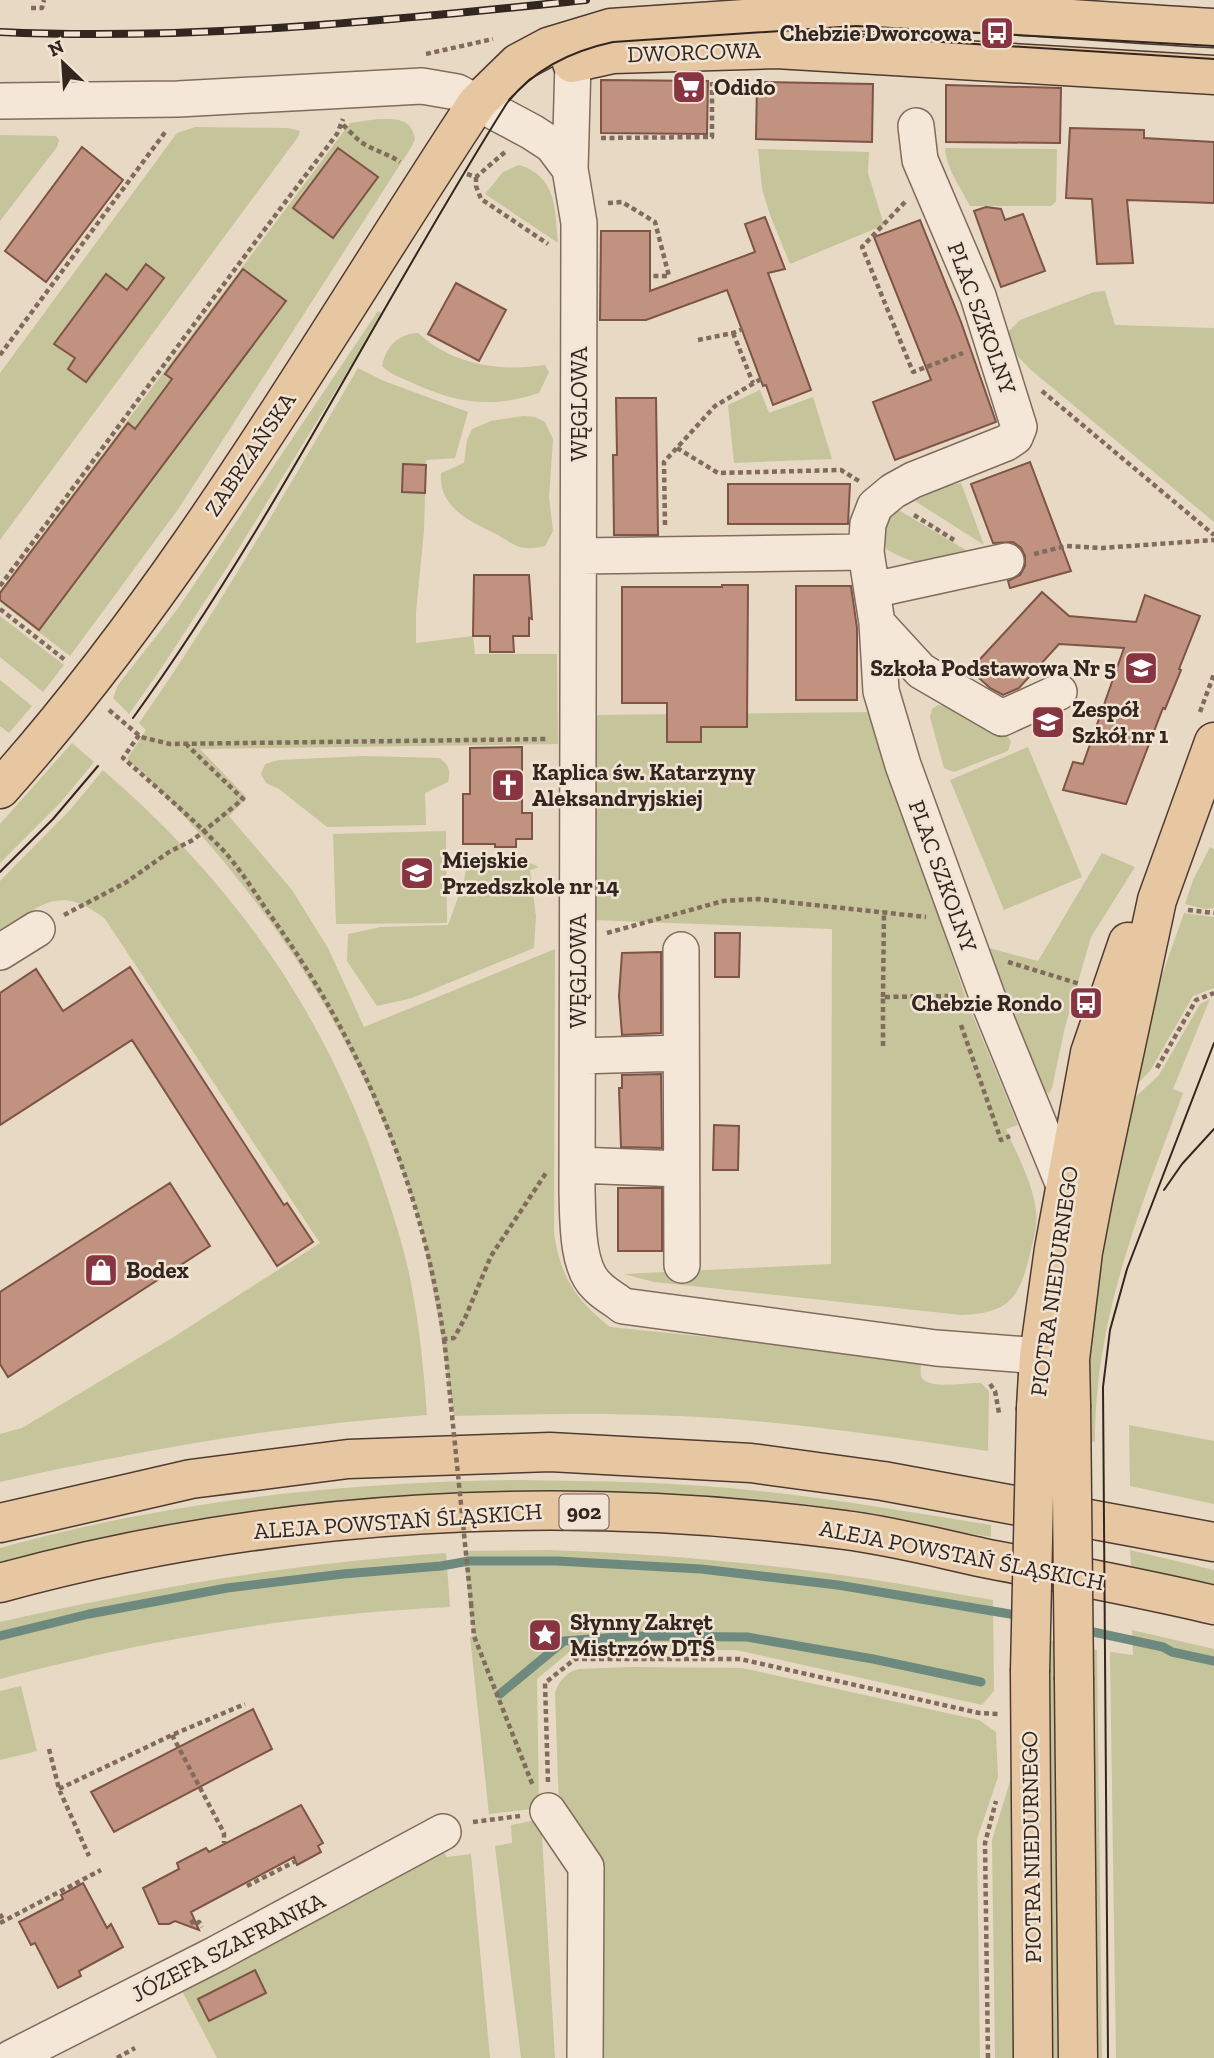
<svg xmlns="http://www.w3.org/2000/svg" width="1214" height="2058" viewBox="0 0 1214 2058" font-family="'Zilla Slab',serif">
	<style>
		.green { fill: #c5c49a }
		.lines { fill: none; stroke-linecap: round; stroke-linejoin: round }
		.stream { stroke: #6e897e; stroke-width: 9 }
		.building { fill: #c29280; stroke: #7d5446; stroke-width: 2 }
		.minor-casing { stroke: #816b5d; stroke-width: 38 }
		.major-casing { stroke: #4f3b31; stroke-width: 41 }
		.path { stroke: #816b5d; stroke-width: 4.5; stroke-dasharray: 5 3.5; stroke-linecap: butt }
		.minor { stroke: #f4e7d7; stroke-width: 35 }
		.major { stroke: #e7c7a1; stroke-width: 38 }
		.tram { stroke: #33261f; stroke-width: 2 }
		.rail-casing { stroke: #33261f; stroke-width: 8 }
		.rail { stroke: #f1e4d4; stroke-width: 5; stroke-dasharray: 16; stroke-linecap: butt }
		.major-bridge-casing { stroke: #4f3b31; stroke-width: 41; stroke-linecap: butt }
		.path-bridge { stroke: #816b5d; stroke-width: 4.5; stroke-dasharray: 5 3.5; stroke-linecap: butt }
		.major-bridge { stroke: #e7c7a1; stroke-width: 38 }
		.labels { text-anchor: middle; stroke-width: 5; stroke-linejoin: round; paint-order: stroke }
		.shield { fill: #f1e4d4; stroke: #6c5f55; stroke-width: 2 }
		.shield-label { font-size: 21px; font-weight: bold; fill: #33261f }
		.poi-label { font-size: 23px; font-weight: bold; fill: #33261f; stroke: #f1e4d4; text-anchor: start }
		.street-label { font-size: 23px; fill: #33261f; stroke: #f1e4d4 }
	</style>
	<rect width="100%" height="100%" fill="#e8d9c5"/>
	<path class="green" d="M378 119C396 119 411 117 415 139L412 146 179 508 70 656 0 602V591L350 123Z
		M195 127 288 128 300 131 298 137 0 540V373L177 133Z
		M0 135 56 136 59 140 57 147 0 221Z
		M945 148 1057 149 1056 202 1051 206H970C961 188 946 168 945 148Z
		M758 149 869 152 868 173 884 225 790 264 770 215 762 189Z
		M519 165C557 176 555 210 558 243L485 194 503 172Z
		M1105 291 1115 325 1214 328V522L1031 370 1006 344 1007 333 1020 320 1094 292Z
		M378 311 383 314 226 569 160 670 129 714 113 698 118 685 179 607Z
		M418 333C453 365 500 372 545 365L549 372 539 393C493 408 459 404 415 384 402 378 393 376 382 366 386 347 397 334 418 333Z
		M358 368 384 381 468 412 455 458 426 460 424 531 416 612V643L473 636 475 654H557L558 744 200 749 247 798 229 816 292 890 328 948 364 1027 555 949 554 1233C561 1278 575 1299 610 1327L922 1359C921 1364 920 1371 921 1376 926 1391 968 1382 981 1383L989 1391 988 1451C886 1436 781 1420 677 1416 603 1413 529 1414 454 1416 446 1367 439 1318 429 1270 426 1254 424 1238 420 1223 366 1045 262 885 127 759L146 730 139 723C219 609 288 488 358 368Z
		M760 390 769 413 813 397 832 459 734 463 728 405Z
		M523 416 535 417 545 422 553 439 549 497 553 531 545 546C517 553 513 542 490 531 466 520 438 504 441 473L464 463 467 440 472 429 491 421Z
		M961 483 984 545 915 501 940 488Z
		M895 508 974 555C935 565 923 570 886 549 882 532 886 522 895 508Z
		M0 616 64 665 43 692 0 657Z
		M0 680 32 706 9 733 0 726Z
		M938 705 946 706 1007 734 1011 742 1008 751 954 772 944 768 930 717 932 709Z
		M875 712 915 844 966 999 1018 1125 1006 1129C1017 1155 1033 1183 1036 1211 1038 1225 1033 1241 1030 1254 1019 1299 1009 1313 961 1315L654 1282 624 1274 831 1264 832 929 593 920 591 715Z
		M72 743 94 762 61 802 0 863V824Z
		M1028 747 1082 877 1004 910 950 780Z
		M364 756 439 758C449 765 451 770 448 782L425 793 426 825 327 827 279 789 266 783 261 774 265 764 279 760Z
		M103 770C238 887 328 1017 384 1187 395 1220 406 1254 412 1289 420 1330 424 1373 427 1415 283 1425 141 1450 0 1482V1434L22 1428 172 1338 320 1243 105 919C60 883 38 905 0 935V881L70 810Z
		M446 831 447 923 336 924 333 834Z
		M1210 847 1214 849V908L1205 909 1185 904 1193 880Z
		M1102 853 1135 867 1091 937 1065 1027 1052 1088 1049 1094 1044 1090 985 947 1038 961Z
		M490 855 516 857 539 867 530 870 536 916 534 948 412 998 377 1006 347 961 348 934 381 927 448 925 464 881 467 863 476 858Z
		M1184 913 1214 917V988L1193 996 1150 1071 1132 1089C1141 1030 1164 970 1184 913Z
		M1210 999 1173 1089 1183 1093C1140 1210 1095 1316 1095 1442L1088 1441 1089 1266 1102 1267 1111 1194 1128 1104 1159 1075 1200 1004Z
		M1129 1425 1214 1441V1504L1130 1486Z
		M519 1480C599 1481 679 1482 759 1491 837 1499 914 1513 991 1525V1537L927 1527 301 1507 191 1521 0 1564V1548C168 1501 344 1482 519 1480Z
		M547 1550C643 1553 739 1561 834 1574 887 1581 940 1591 993 1600L994 1691 982 1705 736 1650H578L568 1653 537 1679 539 1808 489 1814 470 1637 475 1635 471 1623 464 1551Z
		M1130 1550 1214 1570V1586L1131 1567Z
		M446 1553 450 1607C298 1614 148 1639 0 1679V1622C150 1588 293 1563 446 1553Z
		M1132 1630 1214 1649V2058H1116L1110 1652 1133 1655Z
		M1041 1638 1058 1642 1063 2058H1047Z
		M1089 1649 1097 1650 1102 2058H1094Z
		M631 1667 742 1668 979 1720 996 1732 998 1777 977 1839 980 2058H594L593 1867 559 1810 555 1693C559 1681 566 1672 579 1669Z
		M21 1686 37 1751 0 1760V1691Z
		M1011 1778 1016 2058H995L992 1840Z
		M541 1819 555 2058H521L495 1846 512 1843 511 1825Z
		M442 1850 447 1857 471 1854 490 2058H217L180 1987Z"/>
	<g class="lines">
		<path class="stream" d="M1084 1630 1163 1647 1172 1652 1214 1661
			M0 1636 89 1614 227 1588 343 1574 441 1566 469 1561H557L701 1569 838 1585 1022 1616
			M500 1694 564 1641 632 1636 747 1637 873 1659 981 1682"/>
	</g>
	<path class="building" d="M601 80 708 81 707 134 601 133Z
		M757 82 873 84 872 142 756 139Z
		M946 85 1061 88 1060 143 946 142Z
		M1070 128 1144 130V138L1214 142V203L1127 200 1133 263 1097 264 1092 199 1066 198Z
		M82 147 123 180 46 282 5 251Z
		M338 148 378 177 333 238 293 208Z
		M986 207 1001 209 1005 220 1023 214 1045 271 1001 287 974 211Z
		M765 217 785 269 768 273 811 390 773 405 766 385 763 386 727 290 646 320H600L601 231H650V291L755 252 745 224Z
		M920 220 961 322 996 422 895 460 873 402 931 380 874 237Z
		M146 264 164 278 86 382 68 369 75 358 54 344 106 274 127 290Z
		M243 269 286 301 39 630 0 600V593L128 423 135 429 172 379 165 374Z
		M456 283 506 310 479 361 428 334Z
		M616 398H656L658 535H614L613 455H617Z
		M1030 462 1071 571 1010 588 1008 581 1020 575 1025 566V556L1021 548 1013 542 993 543 971 484Z
		M403 464 426 465 425 493 402 492Z
		M728 484H850L848 524H728Z
		M474 575H529L532 619 529 618V636H513L514 652H490V636H473Z
		M722 585H748L747 727H701V742H667V703H622V587H722Z
		M796 586H851L857 628V700H796Z
		M1042 592 1069 616 1136 622 1145 595 1200 616 1179 669 1181 670 1165 709 1163 708 1126 804 1063 790 1073 762 1083 764 1124 648 1059 644 1019 688 1003 695 990 688 970 670Z
		M522 747V813H532V839H516V847H495V844H463V794H470V748Z
		M715 933H740L739 977H715Z
		M661 952V1033L622 1035 619 996 622 953Z
		M130 967 284 1205 287 1203 313 1242 277 1266 132 1040 0 1125V993L36 969 63 1011Z
		M661 1074 662 1148 621 1147 619 1088H622V1075Z
		M714 1125 739 1126 738 1170H713Z
		M170 1183 210 1246 8 1377 0 1364V1292Z
		M618 1188H662V1251H618Z
		M253 1709 272 1749 114 1832 91 1792Z
		M301 1805 323 1843 318 1846 321 1852 297 1865 294 1857 191 1912 199 1930 175 1921 169 1924H159L143 1888 179 1869 177 1863 206 1848 209 1852Z
		M83 1883 107 1928 111 1924 123 1947 79 1971 81 1976 58 1988 35 1943 31 1945 19 1922 63 1899 61 1895Z
		M255 1970 266 1993 209 2021 198 1999Z"/>
	<g class="lines">
		<g class="minor-casing">
			<path id="minor" d="M553 47 562 48 573 63 570 169 579 223 577 1191C578 1217 576 1267 597 1286 604 1294 615 1299 623 1306L936 1348 1067 1358
				M0 101 178 99 422 86 457 92 532 132 552 145 570 169
				M916 126 920 160 978 296 1019 427 1015 437 1006 443 913 480 893 491 875 506 868 524 866 552 877 623 881 691 903 765 991 1007 1065 1188
				M579 556 866 552
				M873 590 1006 561
				M877 623 921 671 1002 718 1059 692
				M681 950 682 1265
				M0 952 37 929
				M578 1056 681 1053
				M577 1165 681 1169
				M548 1811 586 1867 585 2058
				M11 2058 216 1954 443 1832"/>
		</g>
		<g class="major-casing">
			<path id="major" d="M572 63 613 54 776 49 1214 75
				M0 789C186 581 324 335 477 103L518 63 548 47 611 28 847 12C969 8 1092 22 1214 28
				M1071 1405 1070 1359 1083 1252 1094 1194 1157 900 1214 742
				M1036 1408 1039 1356 1054 1249 1090 1053 1128 942
				M0 1523 191 1479 348 1459 550 1452 751 1463 883 1481 1214 1542
				M0 1583C274 1508 564 1493 845 1530 892 1536 938 1548 984 1558 1061 1573 1138 1587 1214 1605
				M1030 1672 1033 2058
				M1074 1680 1078 2058"/>
		</g>
		<path class="path" d="M31 8H42L44 0
			M426 54 493 39
			M343 125C350 131 356 139 364 144 376 151 388 154 400 162
			M601 138 712 137V82
			M467 174 476 177 505 152
			M476 177V186L481 199 548 244
			M905 202 862 247 913 372 963 353
			M608 203 622 202 655 222 669 276H650
			M733 333 753 383
			M698 340 733 333 743 329
			M0 355 166 131
			M1042 391 1214 535
			M677 448 718 473 841 470 859 481
			M914 515 954 540
			M665 525 664 462 715 406 761 379
			M1034 554 1066 546 1102 548 1214 540
			M0 586C113 435 223 283 337 134L343 119
			M0 609 65 660
			M109 710 141 737 170 744 548 739
			M1200 712 1214 674
			M139 735 123 758C156 787 190 816 221 848 239 867 253 890 268 912 360 1039 422 1184 444 1339L454 1338 465 1318 491 1256 546 1173
			M1188 910 1214 913
			M64 915 125 883 169 852 193 840 243 799 187 745
			M607 933 723 901 758 899 926 917
			M1008 962 1080 984
			M883 997 884 911
			M961 1025 1001 1140 1010 1136
			M883 1046V997L951 996 953 1001
			M1157 1068 1196 1000 1214 993
			M444 1339 446 1356
			M990 1384 995 1391 999 1413
			M471 1603 474 1636 533 1786
			M172 1735 224 1833V1843
			M49 1749 59 1789 89 1856
			M548 1782 545 1683 575 1659H740L979 1713 1000 1714
			M59 1789 172 1735 245 1704
			M473 1822 520 1816
			M247 1886 296 1861
			M0 1914 4 1921
			M191 1920 194 1925 199 1922 202 1927
			M0 1923 101 1870
			M117 2058 135 2048
			M988 2058 985 1843 996 1801"/>
		<use href="#minor" class="minor"/>
		<use href="#major" class="major"/>
		<path class="tram" d="M833 35 1214 59
			M133 718C274 523 379 306 507 103 534 69 571 51 613 42L856 26 1214 46
			M0 872 53 819 98 766
			M1164 1190 1182 1164 1214 1129
			M1108 2058 1103 1387 1110 1330 1127 1269 1214 1043"/>
		<g class="rail-casing">
			<path id="rail" d="M0 32C196 41 391 20 586 0"/>
		</g>
		<use href="#rail" class="rail"/>
		<g class="major-bridge-casing">
			<path id="major-bridge" d="M1071 1405 1074 1680
				M1030 1672 1036 1408"/>
		</g>
		<path class="path-bridge" d="M446 1356 471 1603"/>
		<use href="#major-bridge" class="major-bridge"/>
	</g>
	<defs>
		<g id="bus-square" transform="scale(1.75)"><rect x="-9" y="-9" width="18" height="18" rx="4" fill="#883542" stroke="#f1e4d4"/><path d="M-5-6H5V4H4V6H2V4H-2V6H-4V4H-5ZM-3.5-4V0h7V-4ZM-3.5 1.2v1.5H-2V1.2ZM2 1.2v1.5H3.5V1.2Z" fill="#fff"/></g>
		<g id="supermarket-square" transform="scale(1.75)"><rect x="-9" y="-9" width="18" height="18" rx="4" fill="#883542" stroke="#f1e4d4"/><path d="M-6-5.5h2.5l.6 2H6L4.5 2H-2.5L-4.4-4H-6ZM-1.5 3.2a1.3 1.3 0 1 0 .1 0ZM3 3.2a1.3 1.3 0 1 0 .1 0Z" fill="#fff"/></g>
		<g id="school-square" transform="scale(1.75)"><rect x="-9" y="-9" width="18" height="18" rx="4" fill="#883542" stroke="#f1e4d4"/><path d="M0-5L7-2L0 1L-7-2ZM-4 1L0 2.5L4 1V4Q0 6-4 4Z" fill="#fff"/></g>
		<g id="church-square" transform="scale(1.75)"><rect x="-9" y="-9" width="18" height="18" rx="4" fill="#883542" stroke="#f1e4d4"/><path d="M-1.2-6h2.4v3.5h3.3v2.4h-3.3V6h-2.4V-.1h-3.3v-2.4h3.3Z" fill="#fff"/></g>
		<g id="shop-square" transform="scale(1.75)"><rect x="-9" y="-9" width="18" height="18" rx="4" fill="#883542" stroke="#f1e4d4"/><path d="M-5-2.5h2.3a2.7 3.5 0 0 1 5.4 0H5L5.5 6h-11ZM-1.5-2.5h3a1.5 2.3 0 0 0-3 0Z" fill="#fff"/></g>
		<g id="sight-square" transform="scale(1.75)"><rect x="-9" y="-9" width="18" height="18" rx="4" fill="#883542" stroke="#f1e4d4"/><path d="M0-6L1.8-2.2L6-1.7L2.9 1.2L3.7 5.4L0 3.3L-3.7 5.4L-2.9 1.2L-6-1.7L-1.8-2.2Z" fill="#fff"/></g>
	</defs>
	<g fill-rule="evenodd">
		<use href="#bus-square" x="997" y="33"/>
		<use href="#supermarket-square" x="689" y="87"/>
		<use href="#school-square" x="1141" y="668"/>
		<use href="#school-square" x="1048" y="722"/>
		<use href="#church-square" x="508" y="785"/>
		<use href="#school-square" x="417" y="873"/>
		<use href="#bus-square" x="1086" y="1003"/>
		<use href="#shop-square" x="101" y="1270"/>
		<use href="#sight-square" x="545" y="1635"/>
	</g>
	<g class="labels">
		<rect class="shield" x="559.5" y="1494.5" width="49" height="35" rx="5"/>
		<g class="shield-label">
			<text x="584" y="1519">902</text>
		</g>
		<g class="poi-label">
			<text x="972" y="41" text-anchor="end">Chebzie Dworcowa</text>
			<text x="714" y="95">Odido</text>
			<text x="1116" y="676" text-anchor="end">Szkoła Podstawowa Nr 5</text>
			<text x="1072" y="717">Zespół<tspan x="1072" dy="26">Szkół nr 1</tspan></text>
			<text x="532" y="780">Kaplica św. Katarzyny<tspan x="532" dy="26">Aleksandryjskiej</tspan></text>
			<text x="442" y="868">Miejskie<tspan x="442" dy="26">Przedszkole nr 14</tspan></text>
			<text x="1062" y="1011" text-anchor="end">Chebzie Rondo</text>
			<text x="126" y="1278">Bodex</text>
			<text x="570" y="1630">Słynny Zakręt<tspan x="570" dy="26">Mistrzów DTŚ</tspan></text>
		</g>
		<g class="street-label">
			<text transform="translate(694 52) rotate(-2)" y="8">DWORCOWA</text>
			<text transform="translate(982 318) rotate(70)" y="8">PLAC SZKOLNY</text>
			<text transform="translate(579 404) rotate(-90)" y="8">WĘGLOWA</text>
			<text transform="translate(250 454) rotate(-56)" y="8">ZABRZAŃSKA</text>
			<text transform="translate(943 876) rotate(70)" y="8">PLAC SZKOLNY</text>
			<text transform="translate(578 971) rotate(-90)" y="8">WĘGLOWA</text>
			<text transform="translate(1054 1281) rotate(-82)" y="8">PIOTRA NIEDURNEGO</text>
			<text transform="translate(398 1521) rotate(-4)" y="8">ALEJA POWSTAŃ ŚLĄSKICH</text>
			<text transform="translate(962 1555) rotate(11)" y="8">ALEJA POWSTAŃ ŚLĄSKICH</text>
			<text transform="translate(1031 1847) rotate(-91)" y="8">PIOTRA NIEDURNEGO</text>
			<text transform="translate(228 1947) rotate(-27)" y="8">JÓZEFA SZAFRANKA</text>
		</g>
	</g>
	<g transform="translate(63 63) rotate(335)" stroke="#f1e4d4" stroke-width="5" paint-order="stroke">
	<path d="M0-5L12 26L0 18L-12 26Z" fill="#33261f"/>
	<text y="-10" font-size="19" font-weight="bold" text-anchor="middle" fill="#33261f">N</text>
	</g>
</svg>
